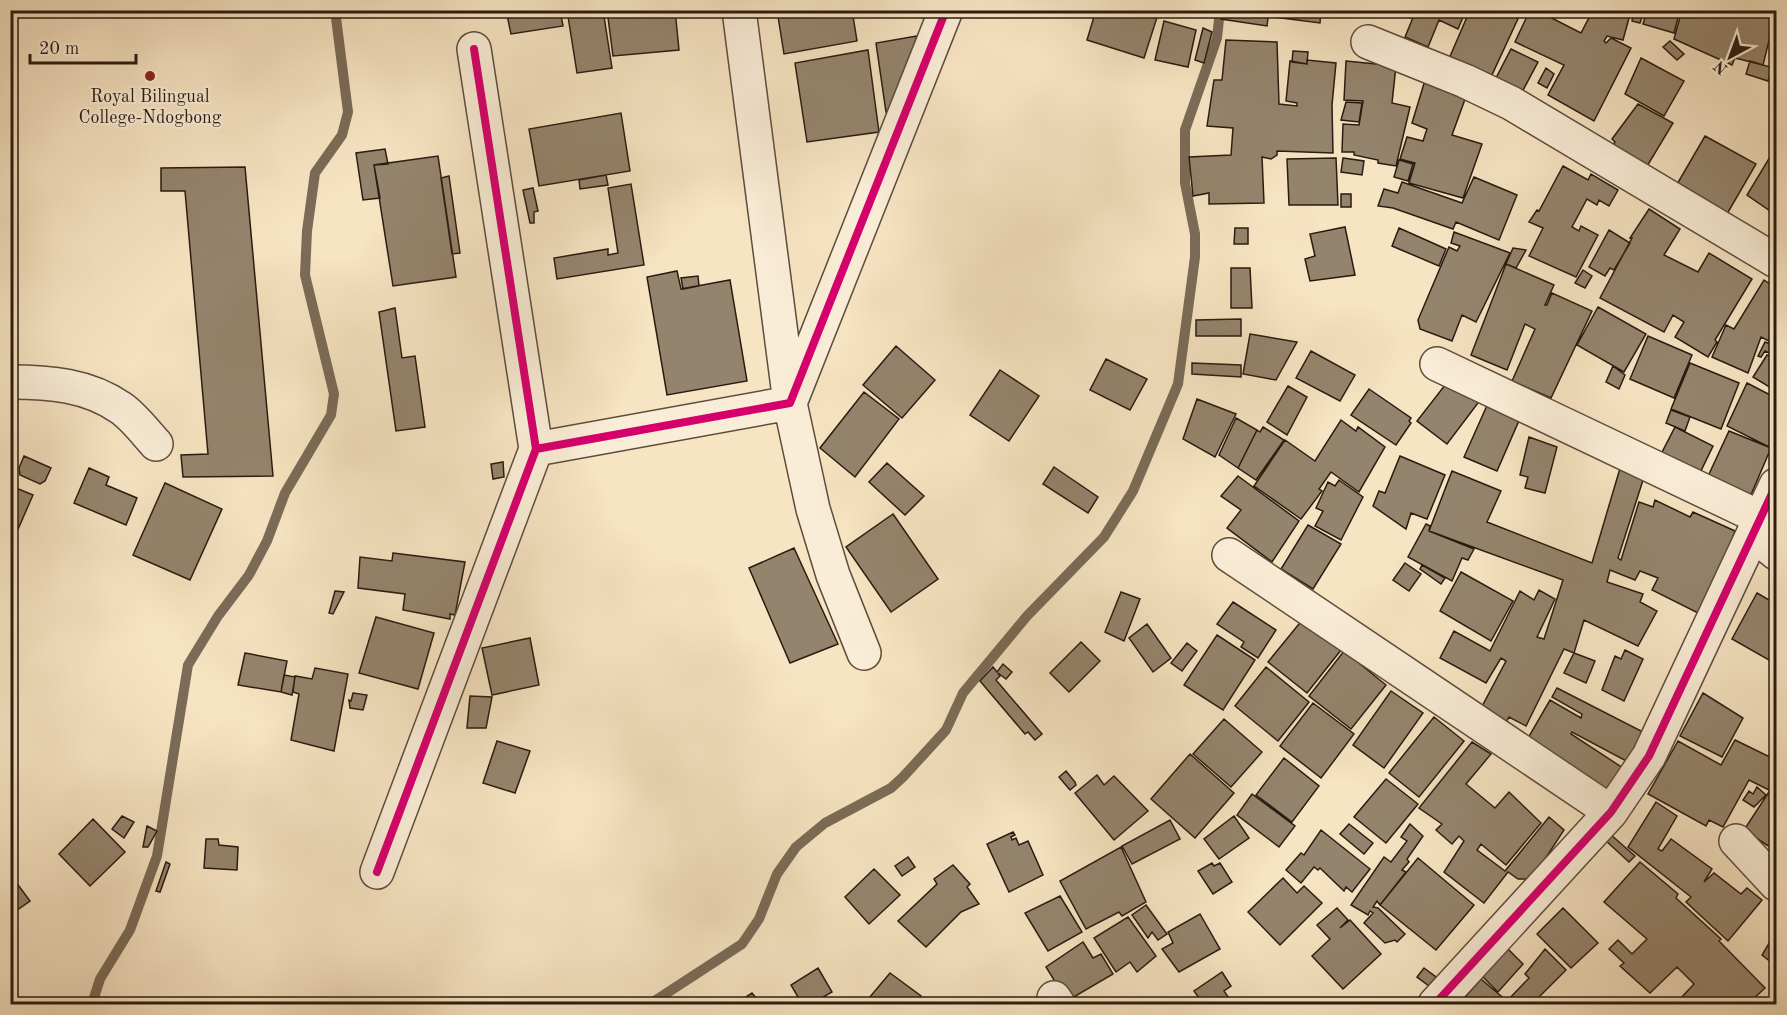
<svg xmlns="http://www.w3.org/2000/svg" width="1787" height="1015" viewBox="0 0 1787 1015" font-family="'Old Standard TT',serif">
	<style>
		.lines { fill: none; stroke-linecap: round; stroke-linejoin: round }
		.stream { stroke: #7b6b57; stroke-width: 10 }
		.building { fill: #95846d; stroke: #2a1b11; stroke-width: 1.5 }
		.street-casing { stroke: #5d4d3d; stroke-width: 36 }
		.street { stroke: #faedd7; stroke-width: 33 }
		.cycleway-casing { stroke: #faedd7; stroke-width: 11 }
		.cycleway { stroke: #d6006c; stroke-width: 8 }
		.poi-dot { fill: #8f2418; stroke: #faedd7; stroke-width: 2 }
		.labels { text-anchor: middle; stroke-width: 4.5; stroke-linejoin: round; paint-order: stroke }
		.poi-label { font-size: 18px; fill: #2a1b11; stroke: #faedd7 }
	</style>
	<rect width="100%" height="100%" fill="#f7e4c2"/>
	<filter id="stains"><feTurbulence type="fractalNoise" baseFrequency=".00333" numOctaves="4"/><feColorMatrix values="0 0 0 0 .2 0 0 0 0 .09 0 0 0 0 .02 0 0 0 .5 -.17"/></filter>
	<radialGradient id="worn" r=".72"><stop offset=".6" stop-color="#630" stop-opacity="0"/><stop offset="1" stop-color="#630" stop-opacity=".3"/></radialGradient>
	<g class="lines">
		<path class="stream" d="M92 1004 100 979 130 930 157 856 188 665 218 616 249 575 267 541 285 493 331 415 334 394 305 275 307 231 315 173 342 135 348 112 335 10
			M650 1004 742 944 759 919 777 874 796 847 825 823 891 788 903 777 946 730 963 693 1027 616 1104 537 1133 491 1178 384 1195 257V234L1185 183V130L1217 38 1220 10"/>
	</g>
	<path class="building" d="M506 10H560L563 26 511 34Z
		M567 10H603L612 68 577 73Z
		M607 10H675L679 50 613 56Z
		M777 10H852L857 41 784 54Z
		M1096 10 1159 11 1144 58 1087 40Z
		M1222 10H1269L1267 26 1221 19Z
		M1275 10H1321L1320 23 1274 17Z
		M1390 10H1413L1410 18Z
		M1416 10H1466L1458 29 1439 20 1428 47 1405 37Z
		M1470 10H1522L1491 77 1448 61Z
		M1530 10H1536L1581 33 1593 10H1603L1629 18 1623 40 1607 36 1604 41 1606 43 1611 38 1631 48 1594 121 1548 95 1564 65 1515 42Z
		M1614 10H1644L1640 23 1632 21 1633 16Z
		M1647 10H1680L1674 33 1643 24Z
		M1682 10H1755L1775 16 1763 65 1735 58 1732 65 1674 39Z
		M1164 21 1196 30 1188 67 1155 60Z
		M1203 28 1212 32 1204 63 1195 60Z
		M917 36 891 111 886 112 876 43Z
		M1226 40 1277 42 1279 104 1297 106V103L1286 101 1290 61 1307 64V60L1336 63 1332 105 1333 153 1277 151V155L1271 159 1262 157 1264 203 1209 204V193L1193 196 1189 157 1231 155 1233 128 1207 126 1214 80H1222Z
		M1670 41 1684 54 1677 60 1663 47Z
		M1511 49 1538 62 1521 94 1495 80Z
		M868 50 879 132 807 142 795 63Z
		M1293 51 1308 52 1307 64 1292 62Z
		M1641 58 1684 81 1664 116 1625 94Z
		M1346 61 1396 66 1392 103 1410 107 1396 166 1378 163V160L1354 155V152H1342L1343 124 1359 125 1363 101 1344 100Z
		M1750 61 1773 68 1768 81 1746 74Z
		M1546 68 1554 74 1547 88 1538 83Z
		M1426 77 1468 91 1452 135 1482 144 1463 198 1409 183 1415 163 1400 159 1407 137 1423 141 1427 129 1412 123Z
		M1346 102 1362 103 1359 122 1341 120Z
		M1638 104 1673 123 1643 173 1609 151 1615 142 1612 139Z
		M621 113 630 171 539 186 529 129Z
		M1705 136 1756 164 1727 214 1676 186Z
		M1776 147V215L1747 195Z
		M385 149 388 164 374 165 380 198 363 200 356 153Z
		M438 156 456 277 393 286 374 165Z
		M1336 158 1338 205H1289L1287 159Z
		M1343 158 1364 161 1362 175 1341 172Z
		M1399 160 1413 164 1408 181 1394 177Z
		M1563 166 1588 180 1591 174 1618 190 1609 206 1599 200 1597 205 1587 199 1572 227 1579 231 1581 226 1598 235 1576 277 1529 256 1543 228 1529 222 1537 210 1539 211Z
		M245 167 273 476 183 477 181 455 208 454 185 191H161V168Z
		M606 175 608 185 580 189 579 180Z
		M449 176 460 253 452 254 441 178Z
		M1474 177 1517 195 1499 240 1456 222 1453 229 1393 208 1378 206 1384 189 1398 193 1402 182 1462 203Z
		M631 184 644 265 557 279 554 258 608 249V255L618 253 608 188Z
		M533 188 538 211 534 212V223H530L523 190Z
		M1341 194H1351V207H1341Z
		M1649 209 1680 229 1664 255 1698 272 1709 253 1752 279 1715 340 1717 342 1708 357 1675 337 1684 322 1673 315 1664 332 1600 298 1632 238H1630Z
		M1345 227 1355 275 1310 281 1305 259 1315 256 1310 234Z
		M1235 228H1248V244H1234Z
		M1399 228 1446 249 1439 266 1392 246Z
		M1609 230 1630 243 1614 270 1610 268 1605 276 1589 267Z
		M1454 232 1510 253 1476 322 1462 315 1452 341 1420 329 1418 320 1449 247 1457 251 1460 246 1451 243Z
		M1513 248 1526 250 1516 268 1506 264Z
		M1506 264 1554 285 1545 305H1547L1552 293 1592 311 1551 398 1512 381 1535 329 1525 324 1507 370 1471 355Z
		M1231 268H1250L1252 308H1231Z
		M1583 270 1592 276 1585 288 1575 283Z
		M677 271 681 289 730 280 747 381 667 395 647 277Z
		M698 276 699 286 683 289 681 278Z
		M1764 280 1776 288V341L1775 344 1761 337 1748 373 1712 357 1726 325 1734 329Z
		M1598 307 1646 334 1624 372 1577 345Z
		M395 308 402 358 415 356 425 427 396 431 379 312Z
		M1241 319V336H1196V320Z
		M1250 334 1297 342 1276 380 1243 374Z
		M1648 336 1692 355 1674 398 1630 379Z
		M1765 342 1776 346V356L1765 351 1761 357 1758 356Z
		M896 346 935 380 902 418 863 385Z
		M1311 351 1355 375 1340 401 1296 378Z
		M1767 355 1776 358V391L1753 377Z
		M1106 359 1147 379 1130 410 1090 390Z
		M1192 363 1241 365V377L1192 374Z
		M1690 363 1739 383 1721 429 1671 409Z
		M1613 366 1625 375 1619 389 1606 382Z
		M1000 370 1039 396 1009 441 970 415Z
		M1449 380 1478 403 1447 444 1417 421Z
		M1747 383 1776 398V431L1769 447 1727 426Z
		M1288 386 1307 397 1287 435 1267 422Z
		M1369 389 1411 418 1409 421 1411 423 1396 445 1351 415Z
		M864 392 899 419 855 477 820 448Z
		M1197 399 1236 414 1215 457 1183 439Z
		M1489 401 1521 416 1497 471 1464 457Z
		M1671 410 1690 417 1685 431 1666 423Z
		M1236 418 1257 430 1238 468 1219 455Z
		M1341 420 1356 431 1358 427 1385 447 1359 492 1331 472 1319 489 1322 491 1301 519 1254 486 1285 440 1315 461Z
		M1263 427 1284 440 1256 480 1238 468 1257 430 1260 432Z
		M1675 427 1713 446 1697 479 1658 460Z
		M1729 431 1771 448 1747 504 1703 487Z
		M1529 437 1557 447 1545 493 1525 488 1528 477 1520 475Z
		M24 456 51 468 45 481 40 484 20 475 19 468Z
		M1400 456 1445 475 1427 519 1411 513 1406 529 1373 506 1379 491 1385 493Z
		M503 462 504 477 493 479 491 464Z
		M887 463 924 496 905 515 869 482Z
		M1621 465 1645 474 1618 558 1621 560 1639 502 1653 507 1655 500 1690 517 1693 512 1735 531 1704 616 1652 590 1658 578 1640 571 1635 580 1610 570 1607 582 1643 594 1640 602 1657 611 1638 646 1584 620 1574 653 1564 649 1526 726 1509 717 1503 728 1478 714 1506 661 1501 658 1486 683 1440 658 1454 631 1490 651 1520 591 1534 600 1539 590 1555 599 1537 637 1544 639 1563 580 1429 531 1452 471 1501 491 1487 522 1592 563Z
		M1054 467 1098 497 1088 513 1043 484Z
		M89 468 109 477 106 485 137 498 126 525 74 503Z
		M1238 476 1299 521 1272 562 1227 528 1241 510 1221 496Z
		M1339 480 1363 497 1341 540 1315 526 1323 511 1316 508 1328 482 1335 486Z
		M165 483 222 509 190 580 133 555Z
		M11 486 33 495 12 543H10Z
		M893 514 938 579 891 612 846 547Z
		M1426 524 1430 526 1429 531 1474 549 1468 560 1462 558 1452 581 1408 557Z
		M1308 525 1341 544 1313 589 1281 569Z
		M794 548 838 644 790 663 749 568Z
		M393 553 465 562 455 615 450 614V619L403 610 405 594 358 588 360 557 392 561Z
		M1405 563 1421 574 1409 591 1393 580Z
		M1422 565 1445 578 1441 584 1420 569Z
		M1461 572 1513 601 1491 641 1440 611Z
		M335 591 344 592 333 614 329 613Z
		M1121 592 1140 599 1124 641 1105 632Z
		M1757 593 1776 604V664L1732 639Z
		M1233 602 1276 630 1258 658 1241 647 1244 642 1217 624Z
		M376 617 434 633 418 689 359 673Z
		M1303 619 1341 650 1307 693 1268 662Z
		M1147 624 1171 658 1153 672 1129 638Z
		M1217 635 1255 660 1223 710 1184 685Z
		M530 638 539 685 492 695 482 648Z
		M1081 642 1100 661 1069 692 1050 673Z
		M1187 643 1197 651 1182 671 1171 663Z
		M1625 650 1643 659 1624 701 1602 690 1615 656 1621 659Z
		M1344 651 1386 685 1351 729 1309 696Z
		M245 653 287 661 281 692 238 685Z
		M1574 653 1595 661 1586 683 1564 673Z
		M1003 664 1012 672 1006 679 998 673 1000 676 996 680 1042 734 1035 740 1028 732 1025 734 980 681 993 667 997 672Z
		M1266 667 1309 702 1278 741 1235 706Z
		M315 668 348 674 334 751 291 740 299 694 293 692 295 676 312 679Z
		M284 675 295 677 292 695 281 692Z
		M1557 688 1647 734 1630 763 1572 732 1571 734 1626 770 1608 798 1524 745 1550 700 1581 718 1582 714 1552 697Z
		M1391 691 1423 713 1384 768 1353 745Z
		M353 693 367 695 363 710 350 708 349 700 351 701Z
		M1703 693 1743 718 1722 757 1680 736Z
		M470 696 492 697 486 728H467Z
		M1313 703 1354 734 1321 778 1280 746Z
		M1434 717 1464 741 1419 797 1389 773Z
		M1224 719 1262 752 1231 787 1193 754Z
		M1735 740 1776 760V778L1769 790 1749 780 1723 827 1709 820 1706 826 1648 794 1678 741 1721 765Z
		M497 741 530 751 515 793 483 783Z
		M1472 742 1491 754 1466 784 1495 808 1509 792 1541 823 1506 865 1481 844 1477 850 1505 871 1549 817 1564 830 1532 879H1518L1508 872 1484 903 1444 872 1464 841 1459 836 1452 844 1436 830 1442 824 1419 808Z
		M1190 754 1234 793 1195 838 1151 799Z
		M1284 758 1319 786 1292 822 1256 795Z
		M1066 771 1075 782 1076 785 1070 790 1059 777Z
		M1097 775 1104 785 1114 776 1148 811 1114 840 1075 793Z
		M1386 779 1418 804 1386 843 1354 817Z
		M1776 781V851L1744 830Z
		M1757 787 1766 795 1754 807 1743 800 1749 791 1753 794Z
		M1252 794 1295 826 1279 847 1237 815Z
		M1656 802 1677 816 1658 849 1662 851 1671 839 1712 869 1704 882 1714 873 1741 894 1747 888 1762 900 1728 941 1686 902 1691 897 1628 847Z
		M122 816 134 822 124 838 112 829Z
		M1234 816 1249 838 1219 859 1204 839Z
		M93 819 125 852 90 886 59 854Z
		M1170 820 1180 839 1132 864 1122 846Z
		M1349 824 1373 843 1364 854 1340 834Z
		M1410 824 1423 836 1407 859 1409 862 1402 870 1406 872 1380 905 1377 901 1373 907 1378 908 1405 934 1397 942 1395 940 1385 943 1364 923 1373 913 1370 911 1368 915 1351 905 1384 857 1391 862 1407 841 1401 837Z
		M147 826 157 831 148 847H143Z
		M1321 830 1370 869 1352 892 1346 887 1344 891 1320 868 1318 870 1314 867 1301 883 1286 870 1301 853 1304 855Z
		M1013 832 1015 835 1011 837 1012 840 1016 838 1019 845 1028 841 1043 875 1009 892 987 844Z
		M1610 834 1635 856 1629 862 1605 840Z
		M206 839H218L219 845 238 847 237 870 204 868Z
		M1121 847 1146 902 1122 916 1119 912 1086 929 1060 881Z
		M908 857 915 867 902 876 895 866Z
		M1418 858 1474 905 1436 950 1380 905Z
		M166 862 170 864 160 892 156 891Z
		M1640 862 1678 894 1676 898 1721 939 1719 941 1765 988 1749 1003 1750 1004H1687L1680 999 1694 984 1677 967 1650 993 1620 966 1624 963 1609 949 1618 940 1632 954 1647 939 1604 902Z
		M1212 863 1214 866 1220 863 1232 882 1213 894 1198 871Z
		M953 865 970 884 967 887 979 904 961 912 926 947 898 921 937 884 934 879Z
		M874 869 900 895 869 924 845 897Z
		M10 874 30 901 10 915Z
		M1283 878 1297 893 1304 886 1322 903 1280 945 1248 912Z
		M1060 896 1082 932 1048 951 1025 913Z
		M1146 905 1167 934 1158 940 1152 932 1148 938 1132 915Z
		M1337 908 1348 920 1340 928 1350 920 1381 954 1343 989 1312 956 1330 939 1317 925Z
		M1563 908 1598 943 1571 968 1537 934Z
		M1200 914 1220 949 1179 972 1162 949 1173 943 1168 932Z
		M1128 917 1156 956 1137 972 1130 962 1116 972 1094 938Z
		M1774 935 1776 937V966L1762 955Z
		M1083 942 1093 958 1101 954 1113 974 1067 1001 1046 967Z
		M1506 947 1523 964 1498 992 1481 975Z
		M1545 949 1566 970 1532 1004H1459L1481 979 1507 1001 1529 978 1525 974Z
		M818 968 832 992 811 1004H802L791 985Z
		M1424 968 1436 977 1429 986 1417 977Z
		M1222 972 1231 986 1224 991 1233 1004H1192L1199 998 1194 991Z
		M890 973 921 996 915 1004H864Z
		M752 993 761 1004H735Z"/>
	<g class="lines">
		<g class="street-casing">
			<path id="street" d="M739 10 790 403 813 509 833 575 864 653
				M1368 42 1465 81 1511 103 1776 261
				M1437 364 1761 518
				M10 382C50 382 88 385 121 408 134 417 145 432 156 444
				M536 449 790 403 946 10
				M1753 534 1776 553
				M1229 555 1611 812
				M1736 841 1776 884
				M377 872 536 449 474 49
				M1054 998 1058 1004
				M1435 1004 1611 812 1649 756 1776 485"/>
		</g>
		<use href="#street" class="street"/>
		<g class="cycleway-casing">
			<path id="cycleway" d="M536 449 790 403 946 10
				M377 872 536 449 474 49
				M1435 1004 1611 812 1649 756 1776 485"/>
		</g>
		<use href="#cycleway" class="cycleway"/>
	</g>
	<circle class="poi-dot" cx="150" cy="76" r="6"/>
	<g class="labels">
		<g class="poi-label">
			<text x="150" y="102">Royal Bilingual<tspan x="150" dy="21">College-Ndogbong</tspan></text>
		</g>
	</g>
	<rect width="1787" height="1015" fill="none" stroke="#f7e4c2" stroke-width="36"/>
	<rect x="12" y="12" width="1763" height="991" fill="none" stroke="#2a1b11" stroke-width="3"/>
	<rect x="18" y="18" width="1751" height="979" fill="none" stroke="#2a1b11" stroke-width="1.5"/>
	<g transform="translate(1730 57) rotate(221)" stroke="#faedd7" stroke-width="4.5" paint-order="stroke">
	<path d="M0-4.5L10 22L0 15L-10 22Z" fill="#2a1b11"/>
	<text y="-9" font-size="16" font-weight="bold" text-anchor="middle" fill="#2a1b11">N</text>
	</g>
	<path d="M30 54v9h106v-9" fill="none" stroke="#2a1b11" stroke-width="3"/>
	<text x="39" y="54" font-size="18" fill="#2a1b11" stroke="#faedd7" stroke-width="4.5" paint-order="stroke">20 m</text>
	<rect width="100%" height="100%" filter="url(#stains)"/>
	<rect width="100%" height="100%" fill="url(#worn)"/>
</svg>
